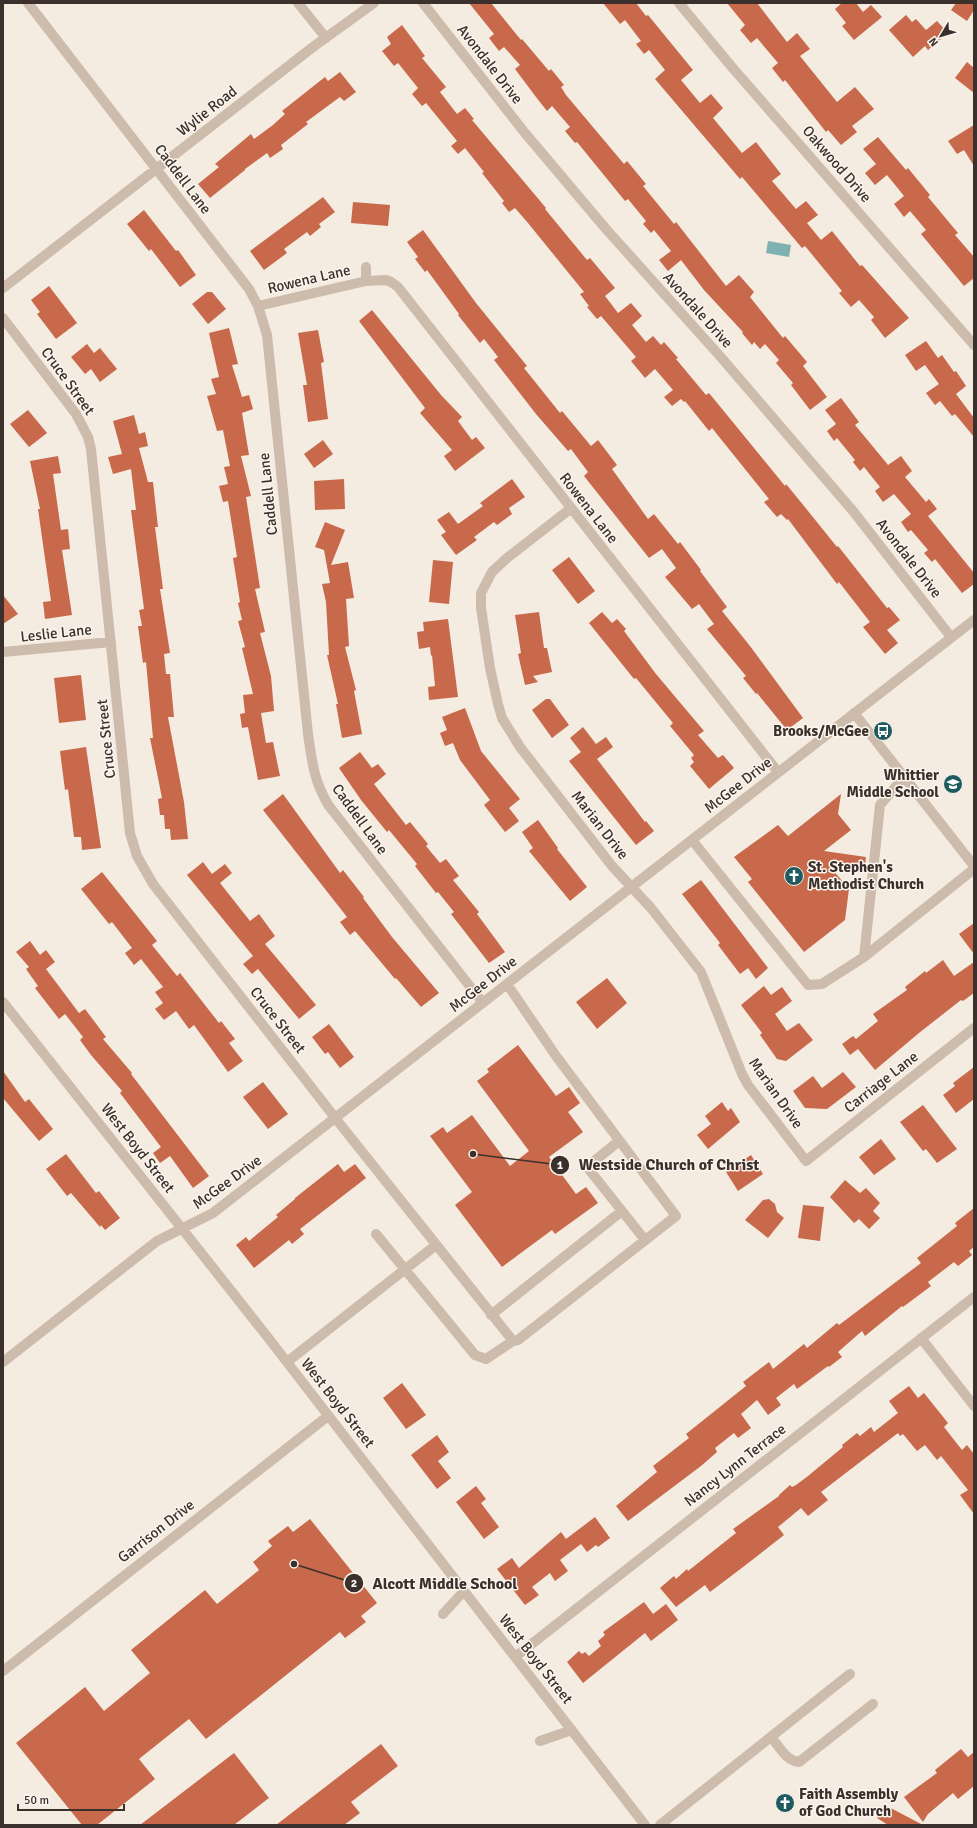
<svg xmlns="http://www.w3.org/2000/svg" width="977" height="1828" viewBox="0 0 977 1828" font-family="Signika,sans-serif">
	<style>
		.water { fill: #7fb0b2 }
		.building { fill: #c8694b }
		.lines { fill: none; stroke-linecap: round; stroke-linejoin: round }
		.minor { stroke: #cdbbac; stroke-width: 10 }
		.labels { text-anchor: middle; stroke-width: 3; stroke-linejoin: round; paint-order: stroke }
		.street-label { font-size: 15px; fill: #3b302b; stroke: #fbf5ee }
		.poi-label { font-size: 15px; font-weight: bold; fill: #3b302b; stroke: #fbf5ee; text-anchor: end }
		.leader { fill: none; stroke: #3b302b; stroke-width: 1.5 }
		.callout-dot { fill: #3b302b; stroke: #fbf5ee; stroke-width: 1.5 }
		.mark-label { font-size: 12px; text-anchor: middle; font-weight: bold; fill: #fff }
		.callout-label { font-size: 16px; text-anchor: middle; font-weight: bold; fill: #3b302b; stroke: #fbf5ee; stroke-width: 3; stroke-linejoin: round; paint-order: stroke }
	</style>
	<rect width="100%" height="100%" fill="#f4ebe1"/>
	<path class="water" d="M768 241 791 245 789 257 766 253Z"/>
	<path class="building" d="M469 3H491L521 40 522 39 549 71 551 69 564 85 561 87 566 95 624 164 627 161 646 184 643 186 674 224 676 222 726 286 739 275 754 292 750 297 783 338 785 336 807 362 803 366 827 397 810 410 791 385 793 383 776 363 779 360 765 344 760 349 754 342 752 345 742 333 743 332 704 290 681 260 668 271 659 260 671 251 654 230 651 233 643 224 646 221 628 199 625 201 577 142 575 143 565 131 570 127 552 106 547 111 536 97 515 69 520 65 504 47 499 51 489 38 494 34Z
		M603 3H636L646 16 648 15 693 70 681 80 700 103 711 94 723 108 713 118 742 153 756 142 781 174 772 181 796 209 806 201 818 215 807 223 821 240 832 231 860 266 862 265 909 318 885 338 871 320 874 317 859 300 851 307 839 293 842 291 805 246 802 248 742 177 740 179 655 79 665 70 649 50 644 54 636 44 641 41 625 20 620 24Z
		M727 3H757L787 42 797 33 810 49 800 56 837 102 855 87 874 109 852 126 857 132 841 145 828 130 826 132 785 80 783 82 772 68 778 63 757 38 751 43 740 30 745 25Z
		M842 3H856L863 12 871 5 882 17 854 40 842 26 846 23 835 9Z
		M956 3H974V10L967 21 951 10Z
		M906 15 912 22 916 19 926 30 937 21 948 33 928 50 925 46 913 57 889 30Z
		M402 25 425 56 422 58 446 87 440 92 457 114 465 108 474 119 472 120 546 208 545 209 587 260 590 258 615 288 605 296 618 313 631 303 642 316 632 325 646 342 653 336 661 345 664 342 678 358 676 359 706 395 709 393 785 486 786 484 804 506 837 547 838 546 887 608 889 607 900 620 887 630 898 643 885 654 863 627 870 622 839 582 837 584 788 519 787 520 781 514 777 517 764 502 769 499 712 428 709 431 685 401 684 402 681 399 672 406 664 397 673 390 655 369 645 378 631 361 636 357 601 316 597 319 587 307 589 306 580 294 584 292 528 223 515 208 509 212 502 203 504 201 482 173 484 172 465 148 458 154 451 146 457 141 426 103 422 106 412 94 418 88 398 63 394 66 382 51 391 44 387 37Z
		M967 62 974 68V93L955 78Z
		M340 72 356 92 344 101 340 97 306 122 308 124 281 145 283 149 270 158 267 153 245 169V170L210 198 198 184 219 167 215 164 251 134 254 139 273 125 285 114 282 111 325 77 328 81Z
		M974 125V166L964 150 957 154 948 141Z
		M878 137 906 170 908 168 930 195 928 197 958 233 955 235 974 257V278L964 286 921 234 926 230 910 211 904 217 894 204 904 196 887 175 875 185 865 173 876 164 863 149Z
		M323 197 335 212 319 224 321 227 310 236 307 232 284 249 287 253 264 270 250 251Z
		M353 202 390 205 388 226 351 223Z
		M144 210 176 251 178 250 196 275 180 287 151 249 149 251 127 224Z
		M423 230 476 303 527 366 524 368 560 413 562 411 591 446 598 440 617 465 612 469 648 519 654 514 678 544 680 542 701 570 700 571 727 607 722 611 750 646 803 718 787 730 757 693 756 694 743 678 746 676 707 629 714 624 699 604 692 609 665 577 676 568 662 549 649 558 584 476 588 472 571 449 568 451 536 414 494 360 498 357 484 339 480 343 458 315 459 314 427 270 425 272 415 259 418 257 407 242Z
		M49 286 77 323 56 339 37 314 40 312 31 300Z
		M207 292H212L226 309 208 324 192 304Z
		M372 310 441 395 462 417 458 421 472 440 476 437 485 448 455 471 444 456 452 450 420 413 425 408 359 321Z
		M229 328 238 364 232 365 242 397 249 395 253 409 242 413 249 455 241 456 251 496 246 497 260 588 255 589 265 632 260 633 271 676 274 711 261 713 266 743 273 742 280 776 258 780 248 727 242 728 240 714 245 713 243 695 253 694 242 648 245 647 238 621 242 620 238 603 240 602 233 558 237 557 228 501 223 502 219 486 228 484 224 467 230 466 223 430 217 431 207 396 216 394 211 379 219 377 209 333Z
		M318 330 324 362 321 363 328 419 308 422 303 385H307L298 333Z
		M926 341 938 358 942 355 954 372 956 371 966 386 956 394 974 418V437L955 414 952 416 940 401 935 405 926 393 939 384 925 365 916 371 905 355Z
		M87 344 94 353 100 348 117 369 100 382 91 369 85 374 71 357Z
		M841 398 859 422 855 425 884 460 888 465 901 456 912 471 905 477 926 502 929 499 937 509 928 516 974 573V584L962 593 935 559 932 562 924 553 928 550 911 530 908 532 901 522 911 514 894 494 883 502 875 491 880 487 864 467 860 471 853 462 855 460 837 438 834 441 827 431 836 424 825 410Z
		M28 410 47 433 29 447 10 424Z
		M134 415 139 434 145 432 148 446 139 448 148 482H153L158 527H155L163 589H160L170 653 164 654 166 674H170L174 717H168L184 802 188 839 171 840 170 829H165L164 815H160L158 799 162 798 150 738H153L146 662 143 663 138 626H142L139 610 144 609 131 510H136L131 469 113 474 108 457 122 454 113 421Z
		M323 440 333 454 314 468 304 454Z
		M58 456 61 473 53 474 61 530 68 529 70 549 62 550 72 615 45 619 43 602 51 601 38 509H40L30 461Z
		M344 479 345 509 315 510 314 481Z
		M512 479 525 497 509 508 512 514 497 525 494 522 474 537 477 540 456 555 441 535 446 532 437 520 449 512 458 524 483 506 480 503Z
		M325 522 345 530 331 565 348 562 354 598 346 599 349 646 345 647 356 690 354 691 362 734 342 738 336 704H338L327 655H329L326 602 322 584 330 583 324 550 315 547Z
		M569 557 595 591 578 604 552 570Z
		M433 560 453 562 449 604 429 602Z
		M3 595 18 614 3 624Z
		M539 612 544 648H547L552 672 533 676 538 682 525 685 518 654 521 653 515 615Z
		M602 612 612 623 617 619 626 629 624 631 656 674 704 731 698 735 718 758 723 755 734 768 709 789 690 766 694 762 691 758 694 755 670 726 673 723 636 678 634 679 589 623Z
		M448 619 458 697 429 700 428 687 435 686 432 655 431 656 430 647 419 649 417 632 424 631 423 622Z
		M81 675 86 720 59 723 54 678Z
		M546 699H550L569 725 552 738 532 710Z
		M465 708 481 751 520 799 509 808 519 821 505 832 484 805 490 800 460 760 453 743 445 746 440 733 447 730 442 717Z
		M583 727 596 744 606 737 613 747 597 759 645 822 646 821 654 831 636 845 569 761 581 752 570 738Z
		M86 747 101 848 82 850 81 837H74L68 789 65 790 60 751Z
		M360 752 372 768 378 764 386 774 374 784 406 825 410 822 428 844 426 846 440 863 446 859 459 876 453 880 479 912 477 914 505 952 489 963 451 914 454 912 438 892 436 893 415 866 417 864 389 830 387 832 361 800 339 768Z
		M283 794 340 873 343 870 364 897 363 898 392 937 439 993 421 1007 396 978 395 979 355 931 350 935 340 922 347 917 263 810Z
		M841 794 838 814 851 830 824 851 866 857 864 873 832 869 849 889 845 920 804 952 748 882 752 879 734 857 778 825 788 836Z
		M538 820 558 848 557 849 587 887 570 901 529 851 533 848 522 832Z
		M203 862 212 874 225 864 232 873 220 883 250 921 259 914 275 936 265 944 316 1005 299 1019 258 969 252 974 243 964 253 956 187 875Z
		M102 872 157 941 152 945 177 976 180 973 219 1023 221 1021 235 1039 229 1043 243 1061 228 1072 194 1025 189 1029 176 1011 164 1020 155 1009 163 1003 155 992 163 987 141 959 134 965 125 953 132 948 112 922 109 924 81 889Z
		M701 880 768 968 756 979 748 968 740 974 718 945 720 943 682 894Z
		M974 923V954L959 934Z
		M30 941 40 955 46 950 55 962 46 969 79 1013 85 1009 106 1037 103 1039 132 1073 131 1074 209 1176 193 1188 170 1156 160 1163 153 1153 161 1147 120 1093 122 1091 91 1055 80 1040 83 1037 65 1014 59 1019 35 988 38 986 26 969 29 967 16 952Z
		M943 960 954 976 974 962V993L963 1001 961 1000 919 1033 875 1070 858 1049 850 1055 842 1044 853 1036 856 1039 878 1021 873 1014 907 990 905 987 925 971 926 973Z
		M607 978 627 1003 597 1029 576 1002Z
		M764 986 771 995 782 987 792 1001 775 1014 787 1031 799 1023 813 1040 786 1061 777 1059 760 1035 762 1033 741 1005Z
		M329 1024 354 1057 340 1068 328 1052 325 1054 312 1037Z
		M518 1045 556 1096 569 1087 580 1103 568 1112 583 1132 549 1157 576 1194 586 1187 598 1203 555 1234 552 1230 502 1267 455 1205 472 1192 430 1136 443 1127 447 1133 472 1115 510 1166 529 1151 477 1081 489 1072 487 1069Z
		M974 1067V1099L956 1113 943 1095 955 1086 953 1083Z
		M3 1071 25 1102 29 1099 53 1129 39 1141 3 1098Z
		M843 1072 856 1087 827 1109 805 1108 793 1091 813 1076 822 1088Z
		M263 1082 288 1114 268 1129 243 1097Z
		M722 1102 728 1111 731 1108 740 1122 708 1149 697 1135 711 1124 705 1116Z
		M923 1105 957 1149 937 1163 926 1149 923 1151 900 1122Z
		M881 1139 896 1159 874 1175 859 1157Z
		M66 1154 96 1193 99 1191 120 1218 105 1230 101 1225 100 1227 71 1193 67 1196 46 1169Z
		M751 1155 763 1174 738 1191 726 1172Z
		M338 1164 344 1172 355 1164 366 1178 300 1229 304 1234 292 1244 289 1240 254 1268 236 1245 246 1237 249 1241 278 1217 276 1215 295 1199V1198Z
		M845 1180 860 1193 866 1188 880 1203 873 1211 880 1218 869 1229 859 1219 854 1223 830 1197Z
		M769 1199 775 1204 777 1212 784 1218 768 1238 745 1220 763 1200Z
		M803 1205 824 1207 820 1241 798 1238Z
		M974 1208V1247L969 1251 972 1255 958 1266 954 1262 928 1282 931 1286 903 1307 902 1306 865 1336 862 1331 838 1352 842 1357 829 1367 828 1366 797 1389 794 1384 776 1398 781 1405 768 1415 757 1400 741 1414 751 1428 738 1438 734 1433 715 1448 717 1452 701 1466 628 1521 616 1506 657 1472 653 1466 689 1438 686 1434 746 1386 743 1382 769 1362 773 1369 804 1344 807 1348 837 1323 839 1325 921 1263 917 1258 957 1226 955 1223Z
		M402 1383 426 1415 406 1429 383 1398Z
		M909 1386 918 1398 924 1393 948 1423 944 1427 962 1450 967 1445 974 1454V1514L960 1495 968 1490 941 1456 937 1460 925 1445 917 1451 903 1434 900 1436 898 1433 821 1492 828 1500 808 1516 801 1508 778 1527 784 1535 747 1564 710 1592 705 1585 676 1607 660 1588 674 1576 676 1579 687 1569 688 1571 736 1533 733 1529 779 1496V1495L790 1485 792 1487 796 1485 808 1476 843 1447 842 1445 857 1433 860 1436 871 1427 874 1432 898 1413 889 1401Z
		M437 1435 449 1452 438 1461 451 1478 437 1489 411 1455Z
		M476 1486 486 1499 481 1503 499 1527 484 1539 456 1502Z
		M595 1517 610 1538 598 1547 596 1545 587 1552 581 1544 560 1560 568 1571 555 1581 550 1573 532 1587 539 1595 525 1605 497 1569 512 1558 519 1568 561 1532 566 1539Z
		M310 1519 377 1603 361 1616 366 1622 345 1638 340 1632 206 1739 189 1719 139 1759 155 1779 97 1825H82L16 1743 85 1687 104 1711 150 1673 131 1650 205 1590 217 1604 259 1570 253 1562 272 1546 268 1541 288 1526 293 1532Z
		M644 1602 653 1614 666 1604 678 1620 651 1641 645 1633 583 1683 567 1662 579 1651 582 1654 585 1652 589 1656 601 1646 598 1641 605 1635 603 1632Z
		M381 1744 398 1766 351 1802 360 1813 344 1825H276Z
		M961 1749 968 1757 974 1752V1786L958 1799 953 1793 928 1814 923 1822 904 1797 937 1773 935 1770Z
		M234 1753 269 1798 234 1825H140Z
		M885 1805 923 1825H888L877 1818Z"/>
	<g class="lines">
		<path class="minor" d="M28 3C102 98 175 194 249 289L258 306 267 335 308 734C312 762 314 782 329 806L483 1003
			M298 3 326 38
			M423 3 525 133 606 229 719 355 853 511 951 637
			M679 3 731 66 974 345
			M366 281V267
			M3 288 313 47 374 3
			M258 306 366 281 386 280 391 282 398 287 778 772
			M3 318 76 414 88 437 91 449 130 833 137 856 153 884 336 1119 513 1341
			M570 509 507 558 492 572 481 593V608L490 668 498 704 502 718 520 747 612 866 651 908 701 972 742 1074 748 1085 806 1161 974 1028
			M3 652 111 642
			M854 713 974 866
			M904 777 880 805 864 957 974 869
			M692 840 808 985 822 984 864 957
			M3 1002 266 1335 645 1825
			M619 1141 587 1167 622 1211
			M376 1234 475 1355 486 1359 513 1341 518 1340 676 1216 556 1056 507 984
			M491 1315 622 1211 645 1240
			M921 1338 974 1406
			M3 1362 157 1241 213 1213 974 620
			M287 1362 436 1245
			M443 1614 464 1591
			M515 1657 974 1297
			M3 1671 328 1416
			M771 1737C779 1746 786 1761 799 1762L873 1704
			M540 1741 572 1730
			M660 1825 850 1674"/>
	</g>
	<defs>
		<g id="bus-disc" transform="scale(1)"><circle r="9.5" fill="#1f5a5e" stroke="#fbf5ee"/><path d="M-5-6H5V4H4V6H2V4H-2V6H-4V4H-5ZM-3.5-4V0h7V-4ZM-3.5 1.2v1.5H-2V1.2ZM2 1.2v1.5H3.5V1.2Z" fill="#fff"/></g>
		<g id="school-disc" transform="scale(1)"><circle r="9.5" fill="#1f5a5e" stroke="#fbf5ee"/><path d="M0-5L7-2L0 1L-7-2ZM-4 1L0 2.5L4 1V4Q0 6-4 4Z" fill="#fff"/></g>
		<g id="church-disc" transform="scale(1)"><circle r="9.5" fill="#1f5a5e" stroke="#fbf5ee"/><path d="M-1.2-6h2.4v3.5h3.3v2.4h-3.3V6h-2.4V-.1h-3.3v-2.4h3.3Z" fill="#fff"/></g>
	</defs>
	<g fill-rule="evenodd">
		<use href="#bus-disc" x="883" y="731"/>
		<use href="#school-disc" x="953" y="784"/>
		<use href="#church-disc" x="794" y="876"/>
		<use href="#church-disc" x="785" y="1803"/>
	</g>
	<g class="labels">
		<g class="street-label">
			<text transform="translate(490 64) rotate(52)" y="5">Avondale Drive</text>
			<text transform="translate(207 111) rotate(-38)" y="5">Wylie Road</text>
			<text transform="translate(837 164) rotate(49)" y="5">Oakwood Drive</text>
			<text transform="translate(183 179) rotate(53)" y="5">Caddell Lane</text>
			<text transform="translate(309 279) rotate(-13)" y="5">Rowena Lane</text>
			<text transform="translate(698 310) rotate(48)" y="5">Avondale Drive</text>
			<text transform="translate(68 381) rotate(54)" y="5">Cruce Street</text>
			<text transform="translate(268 494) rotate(-96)" y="5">Caddell Lane</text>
			<text transform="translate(589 508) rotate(52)" y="5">Rowena Lane</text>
			<text transform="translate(909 558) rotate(52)" y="5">Avondale Drive</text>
			<text transform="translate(56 633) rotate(-6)" y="5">Leslie Lane</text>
			<text transform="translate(106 739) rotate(-96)" y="5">Cruce Street</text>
			<text transform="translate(738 785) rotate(-38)" y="5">McGee Drive</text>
			<text transform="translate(360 819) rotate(54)" y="5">Caddell Lane</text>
			<text transform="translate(600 825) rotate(52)" y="5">Marian Drive</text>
			<text transform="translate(483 984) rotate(-38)" y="5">McGee Drive</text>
			<text transform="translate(278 1020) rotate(52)" y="5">Cruce Street</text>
			<text transform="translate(881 1082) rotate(-38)" y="5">Carriage Lane</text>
			<text transform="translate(776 1093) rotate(55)" y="5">Marian Drive</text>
			<text transform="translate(138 1148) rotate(52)" y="5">West Boyd Street</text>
			<text transform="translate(227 1182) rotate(-36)" y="5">McGee Drive</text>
			<text transform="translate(338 1403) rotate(52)" y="5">West Boyd Street</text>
			<text transform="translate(735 1465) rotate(-38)" y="5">Nancy Lynn Terrace</text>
			<text transform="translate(156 1531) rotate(-38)" y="5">Garrison Drive</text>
			<text transform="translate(536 1659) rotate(52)" y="5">West Boyd Street</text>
		</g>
		<g class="poi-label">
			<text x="869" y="736">Brooks/McGee</text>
			<text x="939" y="780">Whittier<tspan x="939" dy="17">Middle School</tspan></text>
			<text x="808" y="872" text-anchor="start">St. Stephen's<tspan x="808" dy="17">Methodist Church</tspan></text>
			<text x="799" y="1799" text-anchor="start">Faith Assembly<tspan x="799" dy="17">of God Church</tspan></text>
		</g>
	</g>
	<path class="leader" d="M473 1154L560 1165M294 1564L354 1583"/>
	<g class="callout-dot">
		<circle cx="473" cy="1154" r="4"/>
		<circle cx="294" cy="1564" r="4"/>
		<circle cx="560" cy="1165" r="10"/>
		<circle cx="354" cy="1583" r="10"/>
	</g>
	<g class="mark-label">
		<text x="560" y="1169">1</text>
		<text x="354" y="1587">2</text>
	</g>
	<g class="callout-label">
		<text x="669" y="1170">Westside Church of Christ</text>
		<text x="445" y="1589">Alcott Middle School</text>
	</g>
	<rect width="977" height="1828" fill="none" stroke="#3b302b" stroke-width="8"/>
	<g transform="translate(941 36) rotate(232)" stroke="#fbf5ee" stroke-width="3" paint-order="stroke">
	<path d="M0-3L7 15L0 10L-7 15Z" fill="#3b302b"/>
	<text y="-6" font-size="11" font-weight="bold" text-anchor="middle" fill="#3b302b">N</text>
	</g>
	<path d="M18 1804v6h106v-6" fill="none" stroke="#3b302b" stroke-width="2"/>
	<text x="24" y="1804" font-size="12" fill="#3b302b" stroke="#fbf5ee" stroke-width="3" paint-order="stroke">50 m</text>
</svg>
